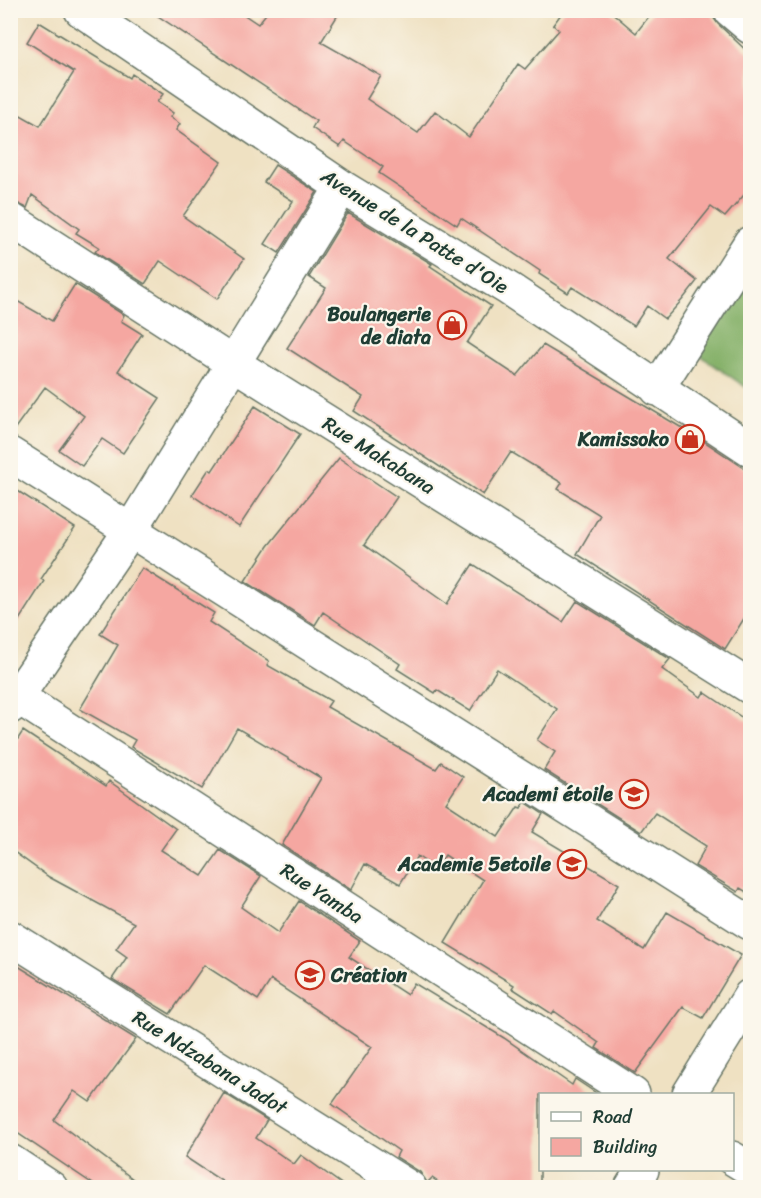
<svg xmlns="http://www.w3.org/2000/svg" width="761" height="1198" viewBox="0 0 761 1198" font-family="Sriracha,sans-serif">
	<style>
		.forest { fill: #85b169; stroke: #52774e; stroke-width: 1.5 }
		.building { fill: #f5a7a1 }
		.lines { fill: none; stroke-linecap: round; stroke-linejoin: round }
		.minor-casing { stroke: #687666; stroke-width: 36 }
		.minor { stroke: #fff; stroke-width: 33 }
		.labels { text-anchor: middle; stroke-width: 4.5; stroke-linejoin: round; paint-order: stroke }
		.street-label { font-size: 20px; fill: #1f3d34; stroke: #fbf7ec }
		.poi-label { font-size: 20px; font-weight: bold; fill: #1f3d34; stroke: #fbf7ec; text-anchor: end }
	</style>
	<rect width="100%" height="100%" fill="#fbf7ec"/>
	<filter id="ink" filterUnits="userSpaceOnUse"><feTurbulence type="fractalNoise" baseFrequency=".0167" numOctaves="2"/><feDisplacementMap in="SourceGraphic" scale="12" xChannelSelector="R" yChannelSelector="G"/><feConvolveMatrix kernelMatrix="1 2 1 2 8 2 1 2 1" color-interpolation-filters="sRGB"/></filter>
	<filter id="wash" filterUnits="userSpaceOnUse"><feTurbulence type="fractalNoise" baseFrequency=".008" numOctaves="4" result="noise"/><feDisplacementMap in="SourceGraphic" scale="24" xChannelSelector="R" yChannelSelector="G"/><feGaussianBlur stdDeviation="1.35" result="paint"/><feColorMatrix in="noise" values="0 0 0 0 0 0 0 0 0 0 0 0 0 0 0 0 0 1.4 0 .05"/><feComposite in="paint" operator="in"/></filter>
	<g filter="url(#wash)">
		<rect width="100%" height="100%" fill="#efe1c2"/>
		<path class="forest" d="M750 272V390L695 352Z"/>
		<g id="blocks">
			<path class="building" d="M149 10H237L258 24 269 10H341L321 42 381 76 367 99 418 133 435 111 469 137 518 64 525 69 559 30 553 25 564 10H609L636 33 654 10H708L718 24 750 54V188L725 217 711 207 669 259 697 281 683 299 665 319 647 306 634 326 572 287 568 293 539 274 540 271 461 218 457 225 379 173 383 167 344 141 340 147 312 128 316 121Z
				M39 22 130 78 132 74 163 94 157 102 173 113 170 117 180 124 176 130 221 162 183 216 244 259 217 299 160 261 145 284 95 252 99 247 76 233 79 229 32 195 27 208 10 200V109L40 126 74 72 27 42Z
				M275 165 317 192 279 253 265 244 293 201 264 182Z
				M348 213 432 264 430 266 491 306 467 343 517 376 543 345 702 440 750 472V609L725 649 577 554 600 515 558 489 562 483 511 452 483 495 354 411 363 397 287 348 326 288 309 277Z
				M75 284 124 315 121 321 142 334 118 371 160 398 123 453 102 439 82 466 59 450 84 416 45 387 10 435V297L52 321Z
				M255 406 300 434 239 527 192 495 209 469 212 471Z
				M339 458 397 497 364 545 447 604 473 564 563 622 577 601 670 659 662 669 701 697 704 692 750 723V894L740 888 738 892 695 866 706 846 655 813 641 832 544 770 555 752 537 740 557 709 497 669 470 711 437 690 435 693 397 669 400 664 323 612 315 625 245 581 268 546Z
				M10 486 75 528 41 579 44 581 10 634Z
				M142 568 214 613 209 622 269 661 267 665 331 701 327 707 436 769 441 762 463 777 446 803 498 837 518 807 521 808 525 802 543 814 532 832 619 884 597 921 644 950 667 912 741 955 703 1018 683 1007 635 1073 596 1048 599 1043 554 1011 552 1014 512 988 514 985 445 943 483 880 445 855 436 869 417 856 400 884 365 864 351 890 282 845 321 778 237 728 202 789 131 747 135 740 80 709 118 645 100 634Z
				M23 731 106 786 109 781 176 829 161 850 202 876 220 850 261 876 241 907 278 933 299 901 360 941 349 957 407 995 414 983 504 1038 572 1085 575 1079 599 1095H540V1188H447L432 1178 427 1183 420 1172 396 1157 399 1151 332 1104 372 1047 271 980 258 1000 204 965 170 1014 112 979 127 957 116 949 134 923 49 877 10 849V751Z
				M10 961 136 1039 90 1102 74 1091 54 1120 145 1188H99L10 1128Z
				M224 1093 267 1120 256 1138 294 1164 301 1155 347 1188H232L185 1157Z"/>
		</g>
	</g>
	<g filter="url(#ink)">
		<use href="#blocks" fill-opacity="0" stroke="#687666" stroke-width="1.5"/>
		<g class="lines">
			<g class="minor-casing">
				<path id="minor" d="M81 10 342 187 509 289 750 449
					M730 10 750 27
					M10 219 231 362 750 687
					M657 389 750 243
					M10 454 750 923
					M10 692 633 1094
					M10 707 130 531 342 187
					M10 937 410 1188
					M689 1094 750 996
					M732 1158 750 1169
					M10 1161 51 1188
					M631 1188 642 1170"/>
			</g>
			<use href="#minor" class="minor"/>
		</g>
	</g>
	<defs>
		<g id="shop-ring" transform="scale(1.5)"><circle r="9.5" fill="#fbf7ec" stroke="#c8321e" stroke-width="1.5"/><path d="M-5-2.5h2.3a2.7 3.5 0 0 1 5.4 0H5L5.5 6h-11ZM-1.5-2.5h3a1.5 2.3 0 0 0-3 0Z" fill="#c8321e"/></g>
		<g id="school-ring" transform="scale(1.5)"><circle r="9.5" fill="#fbf7ec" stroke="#c8321e" stroke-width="1.5"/><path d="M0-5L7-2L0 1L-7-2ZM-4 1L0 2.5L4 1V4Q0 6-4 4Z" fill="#c8321e"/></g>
	</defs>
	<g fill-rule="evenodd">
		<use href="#shop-ring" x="452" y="325"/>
		<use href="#shop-ring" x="690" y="439"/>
		<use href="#school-ring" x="634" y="794"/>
		<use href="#school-ring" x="572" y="864"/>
		<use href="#school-ring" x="310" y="975"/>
	</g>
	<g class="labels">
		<g class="street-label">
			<text transform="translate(415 231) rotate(32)" y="7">Avenue de la Patte d'Oie</text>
			<text transform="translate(379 455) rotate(32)" y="7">Rue Makabana</text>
			<text transform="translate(322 893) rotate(33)" y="7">Rue Yamba</text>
			<text transform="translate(210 1062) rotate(32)" y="7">Rue Ndzabana Jadot</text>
		</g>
		<g class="poi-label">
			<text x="431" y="321">Boulangerie<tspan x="431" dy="23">de diata</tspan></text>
			<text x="669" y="446">Kamissoko</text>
			<text x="613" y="801">Academi étoile</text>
			<text x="551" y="871">Academie 5etoile</text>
			<text x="331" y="982" text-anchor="start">Création</text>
		</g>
	</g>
	<rect width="761" height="1198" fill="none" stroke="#fbf7ec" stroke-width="36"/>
	<rect x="539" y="1093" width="195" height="78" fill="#fbf7ec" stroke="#a3ada2" stroke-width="1.5"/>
	<rect x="551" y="1112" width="30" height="9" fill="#ffffff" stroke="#a3ada2" stroke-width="1.5"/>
	<text x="593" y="1123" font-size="18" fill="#1f3d34">Road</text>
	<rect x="551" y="1138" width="30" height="18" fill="#f5a7a1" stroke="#a3ada2" stroke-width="1.5"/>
	<text x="593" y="1153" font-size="18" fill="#1f3d34">Building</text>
</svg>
